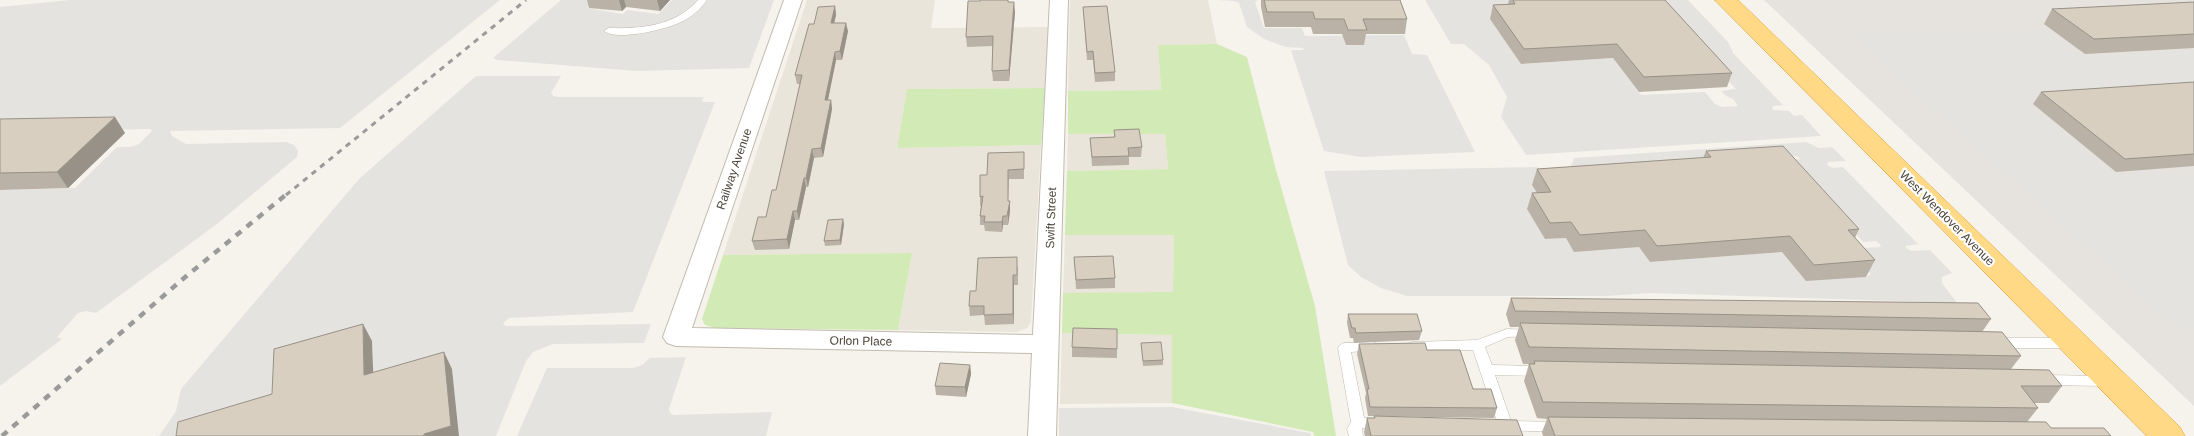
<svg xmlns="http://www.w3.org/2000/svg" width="2194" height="436" viewBox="0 0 2194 436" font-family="Helvetica,sans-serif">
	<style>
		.residential { fill: #eae5da }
		.industrial { fill: #e6e2dd }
		.green { fill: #d2eab5 }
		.parking { fill: #e5e3e0; fill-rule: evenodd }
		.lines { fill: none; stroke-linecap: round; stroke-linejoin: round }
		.service-casing { stroke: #c2bbae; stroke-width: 1 }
		.minor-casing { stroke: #c2bbae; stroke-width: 2 }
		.trunk-casing { stroke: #e0a43c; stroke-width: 1 }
		.service { fill: #fff; fill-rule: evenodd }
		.minor { fill: #fff; fill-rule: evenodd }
		.trunk { fill: #ffd985; fill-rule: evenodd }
		.rail-far1 { stroke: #9a9a9a; stroke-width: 3; stroke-dasharray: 5.5 5.5; stroke-linecap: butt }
		.rail { stroke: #9a9a9a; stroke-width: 4.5; stroke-dasharray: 7 7; stroke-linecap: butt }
		.wall { fill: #bab2a6 }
		.shaded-wall { fill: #979187 }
		.building { fill: #d8cfc1; stroke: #979187 }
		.labels { text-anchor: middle; stroke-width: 4.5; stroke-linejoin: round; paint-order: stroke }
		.street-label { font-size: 12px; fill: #4b4439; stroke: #fff }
	</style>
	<rect width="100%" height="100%" fill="#f6f3ec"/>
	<path class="residential" d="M807 0H935L931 28 1048 27 1045 88 907 89 897 148 1041 145 1031 322 1027 328 1017 332 898 330 912 253 723 255Z
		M1070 0H1208L1217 44 1158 45 1161 90 1068 91Z
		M1068 134H1165L1168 169 1067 171Z
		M1065 235H1174L1173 293H1063Z
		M1062 333 1173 335 1172 403 1060 404Z"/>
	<path class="industrial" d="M1764 0H2194V406Z"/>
	<path class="green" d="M1217 44 1247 57 1275 166 1315 306 1336 436H1314L1313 432 1172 403V335L1062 333 1063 293 1173 292 1174 235H1065L1067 171 1168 169 1165 134H1068V91L1161 90 1158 45Z
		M1045 88 1041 145 897 148 907 89Z
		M912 253 898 330 715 328 705 325 702 319 723 255Z"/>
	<path class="parking" d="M70 0H500L340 128 170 131 172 136 186 144 286 142 294 145 298 151 297 157 217 224 96 313 86 311 78 313 57 337 62 339 0 386V190L75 188 117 147H130L139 144 152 131 150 129 0 132V7Z
		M561 0H596L587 8 623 14 627 10 658 14 672 0H774L749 68 636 71 497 60 493 58Z
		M1217 0H1258L1255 2 1264 28H1302L1305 36 1404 35 1412 54 1427 55 1475 152 1360 157 1324 151 1291 50H1304L1303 48 1286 47 1264 39 1247 27 1239 3 1234 1Z
		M1425 0H1688L1728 42 1733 53 1783 105 1773 106 1772 108 1774 110 1789 111 1794 116 1802 115 1821 136 1526 155 1501 117 1507 97 1489 65 1464 44H1451ZM1491 19 1705 55 1736 89 1721 91 1726 96 1733 99 1738 106 1722 107 1715 104 1705 92 1641 95 1613 58 1521 64Z
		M2044 28 2083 56 2194 50V94L2031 105 2116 175 2194 170V332L2180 333 1846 33Z
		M476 76H561L551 93 553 96 559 97H704L702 100 704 102H715L633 312 509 318 503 323 505 326 651 324 644 343 553 344 533 352 526 361 496 436H459L452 369 374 392 372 341 283 411 198 436H159L176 411 181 389 359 179Z
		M1806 142 1819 148 1832 147 1846 161 1828 162 1827 165 1833 168 1843 167 1918 244 1906 246V248L1912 251 1930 250 1952 273 1942 277V283L1957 303 1651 293 1606 296H1407L1381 288 1361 277 1348 265 1324 171 1536 167 1547 171 1570 169 1574 158ZM1796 156 1801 159 1789 160 1863 242 1876 241 1881 245 1880 247 1849 249 1871 274 1866 277 1782 252 1650 262 1639 247 1566 238 1545 239 1546 208 1775 157Z
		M686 357 669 409 670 413 674 415 772 412 766 436H517L547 368H633L642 365 650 358Z
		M1172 407 1310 433 1311 436H1059V408Z"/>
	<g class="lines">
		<g class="service-casing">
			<path id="service" d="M698 0H707C702 7 695 14 687 19 673 28 618 42 604 31L609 28C642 29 675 26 698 0Z
				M1507 329 1535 330 1537 333 1535 336 1508 337 1485 347 1492 365 1543 366 1548 368 1549 371 1548 374 1543 376 1495 375 1511 421 1559 422 1564 423 1566 427 1564 431 1559 432 1500 430 1473 350 1412 352 1408 350 1406 347 1408 344 1412 342 1477 340Z
				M1997 338H2068L2072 340 2074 343 2072 346 2068 348H1997L1993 346 1991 343 1993 340Z
				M1373 342 1377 344 1379 347 1377 350 1351 352 1364 418 1386 419 1388 423 1386 427 1362 428 1363 436H1349L1347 429 1351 422 1338 348 1340 345 1344 343Z
				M2041 375 2108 376 2113 378 2115 381 2113 384 2108 386 2041 385 2036 383 2034 380 2036 377Z"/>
		</g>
		<g class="minor-casing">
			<path id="minor" d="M784 0H802L692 328 1033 335 1050 0H1068L1056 436H1028L1032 353 676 346 667 343 663 337Z"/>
		</g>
		<g class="trunk-casing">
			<path id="trunk" d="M1715 0H1738L2180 427 2185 436H2147Z"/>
		</g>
		<use href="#service" class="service"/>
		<use href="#minor" class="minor"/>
		<use href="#trunk" class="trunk"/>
		<path class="rail-far1" d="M286 195 526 0"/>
		<path class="rail" d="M2 436 184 278 288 193"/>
	</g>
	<path class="wall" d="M587 0H670L660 11 626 7 622 11 589 8Z
		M1261 0H1400L1407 19 1405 34H1366L1364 45H1346L1342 34H1313L1311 27H1265L1261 7Z
		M1509 0H1665L1732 73 1727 87 1639 92 1613 58 1521 64 1490 19 1493 5 1508 4Z
		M1009 2 1015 12 1009 81H993L992 71 993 46 967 47 966 37Z
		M2194 2V48L2085 54 2044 24 2052 9Z
		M835 6 836 15 834 23 848 31 842 60H836L828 100H831L832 109 823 157 814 158 808 187H806L799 220H795L789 249 755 250 752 241 766 217 776 190 800 84H797L795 75 814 24Z
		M1083 7 1115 72V81L1095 82 1093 60H1087Z
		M2194 82V166L2116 172 2033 104 2041 92Z
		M0 119 125 133 68 188 0 190Z
		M1114 130 1142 147 1141 157H1129V165L1092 166 1090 138 1114 137Z
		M1706 151 1859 229 1855 238 1875 260 1866 277 1806 281 1782 252 1650 262 1639 247 1574 252 1566 238 1545 239 1527 209 1532 193H1537L1532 185 1537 169 1703 158Z
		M1024 152V179H1009L1008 201H1010V211L1008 225H1003L1002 232 985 231 984 225H980V216L981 206H980V197Z
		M844 224 841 245 825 246 824 241Z
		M1074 257 1115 278V288L1076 289Z
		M1018 266V285H1014V324L985 325 984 315 970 316 969 306 976 291Z
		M1511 298 1991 319 1982 332 2021 356 2011 369 2062 386 2049 403H2033L2038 408 2027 422 2051 428 2111 436H1543L1542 432 1547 419 1537 418 1524 381 1529 364H1533H1523L1515 340 1519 327H1510L1506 314Z
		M1348 314 1422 331 1419 340 1354 343 1353 338H1350L1347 323Z
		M1117 329V358L1072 357V347Z
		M1141 343 1163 360V365L1143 366Z
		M1359 344 1427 350 1497 408 1494 418 1368 416 1365 398 1366 393 1357 354Z
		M970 365 971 374 966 397 936 395 935 386Z
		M1374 416 1523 436H1365L1364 432 1367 418H1374Z"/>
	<path class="shaded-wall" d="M619 0H624L626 7 622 11Z
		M657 0H670L660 11Z
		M1014 2 1015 12 1009 81V70Z
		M835 6 836 15 832 32 831 23Z
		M846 23 848 31 842 60 840 51Z
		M835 52 836 60 826 109 825 100Z
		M831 100 832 109 823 157 821 148Z
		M115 117 125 133 68 188 57 172Z
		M812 149 814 158 808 187 806 178Z
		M1008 170V210L1010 201V211L1008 225Z
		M804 178 806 187 799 220 797 211Z
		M793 211 795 220 789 249 787 239Z
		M1003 216V225L1002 232V222Z
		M843 219 844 224 841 245 840 240Z
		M1013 275 1014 285V324L1013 314Z
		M363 324 372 341 374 392 364 375Z
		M444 352 452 369 459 436H424Z
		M970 365 971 374 966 397 965 387Z"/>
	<path class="building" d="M980 0H1008V2H1014L1009 70 992 71 993 36 966 37 968 1H980Z
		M1264 0H1400L1407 19H1363L1367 30H1348L1344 19H1315L1313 12H1267Z
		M1513 0H1665L1732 73 1644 77 1617 44 1524 49 1493 5 1515 4Z
		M2194 2V34L2094 39 2052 9Z
		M835 6 831 23H846L840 51 835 52 825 100H831L821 148 812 149 806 178H804L797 211H793L787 239 752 241 758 217H766L772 190H776L802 75H795L809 24H814L818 7Z
		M1107 6 1115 72 1095 73 1093 51 1087 52 1083 7Z
		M2194 82V154L2125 159 2041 92Z
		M115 117 57 172 0 173V119Z
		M1139 129 1142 147 1128 148 1129 156 1092 157 1090 138 1115 137 1114 130Z
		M1783 146 1859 229 1848 230 1875 260 1814 265 1790 236 1657 246 1645 230 1580 235 1571 222 1550 223 1532 193 1551 192 1537 169 1711 157 1706 151Z
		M1024 152V169L1008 170V201H1010L1007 216H1003L1002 222H984L985 216H980L983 196 980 197V175H987L988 153Z
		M843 219 840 240 824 241 828 220Z
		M1113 256 1115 278 1076 280 1074 257Z
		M1017 257V275H1013V314L984 315V306H969L970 291H976L978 258Z
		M1511 298 1978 303 1991 319 1515 311Z
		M1348 314H1417L1422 331 1356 333 1355 328H1352Z
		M1520 323 2002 332 2021 356 1529 347Z
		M363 324 364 375 444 352 451 426 424 434V436H176L178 422 272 394 274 349Z
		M1073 328 1117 329V349L1072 347Z
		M1161 342 1163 360 1143 361 1141 343Z
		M1425 343 1427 350H1460L1473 389H1491L1497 408 1370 407 1367 389H1369L1359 344Z
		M1534 361 2049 370 2062 386H2021L2038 408 1543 402 1529 364H1535Z
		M940 363 970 365 965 387 935 386Z
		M1374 416 1517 420 1523 436H1371L1367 418H1375Z
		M1548 417 2046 422 2051 428H2104L2111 436H1555Z"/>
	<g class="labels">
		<g class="street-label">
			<text transform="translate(734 169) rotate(-71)" y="4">Railway Avenue</text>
			<text transform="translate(1051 218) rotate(-88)" y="4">Swift Street</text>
			<text transform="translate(1947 218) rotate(45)" y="4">West Wendover Avenue</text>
			<text transform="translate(861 341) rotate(1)" y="4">Orlon Place</text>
		</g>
	</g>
</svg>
